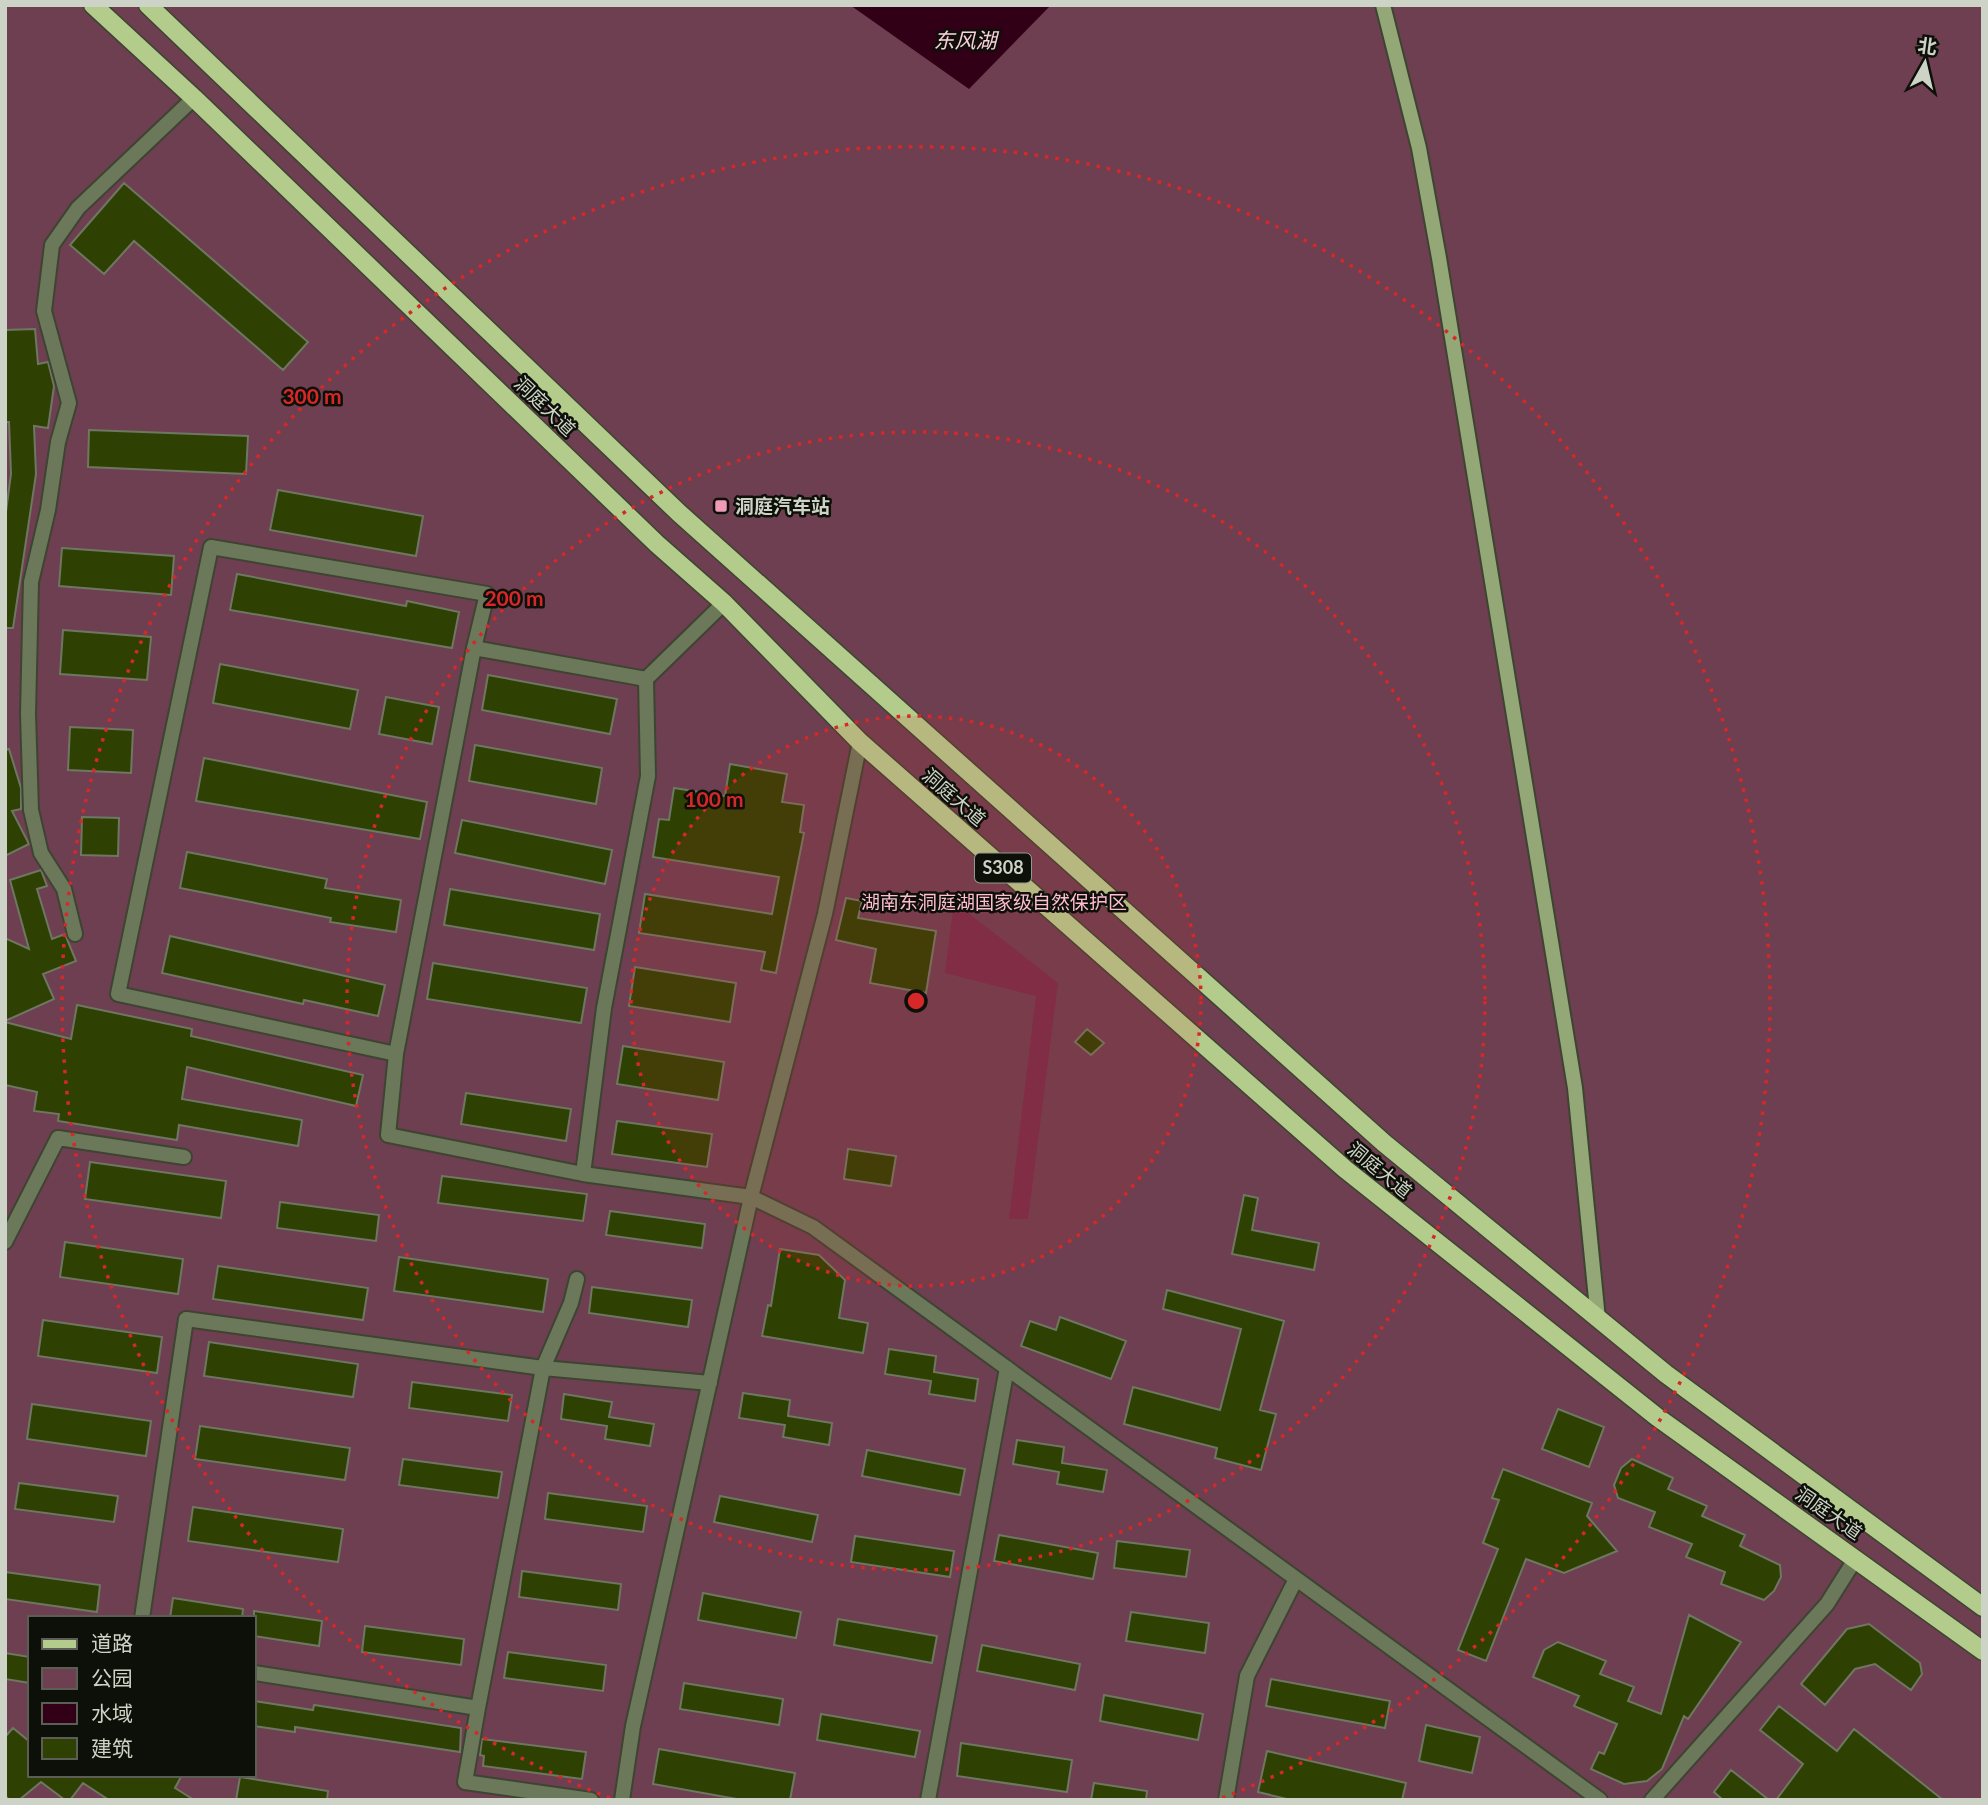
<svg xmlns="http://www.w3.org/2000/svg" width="1988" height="1805" viewBox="0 0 1988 1805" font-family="Lato,'Noto Sans SC',sans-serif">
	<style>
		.green { fill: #6d3f50; fill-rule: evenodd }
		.forest { fill: #762e4b }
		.water { fill: #310017 }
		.building { fill: #2f4003; stroke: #6e7761; stroke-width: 2 }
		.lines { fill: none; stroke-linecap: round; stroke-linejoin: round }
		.street-casing { stroke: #3e4432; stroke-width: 18 }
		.secondary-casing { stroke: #3e4432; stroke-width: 18 }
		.primary-casing { stroke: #3e4432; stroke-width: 21 }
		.street { stroke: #6c785a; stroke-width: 14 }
		.secondary { stroke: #94a776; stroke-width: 14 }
		.primary { stroke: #b3cc8b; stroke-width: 18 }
		.ring { fill: none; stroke: #d62828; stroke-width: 3.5; stroke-dasharray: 3.5 7 }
		.poi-dot { fill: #ef9ab8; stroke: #0d1008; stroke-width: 2.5 }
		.labels { text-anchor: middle; stroke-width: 5; stroke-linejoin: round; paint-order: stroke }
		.shield { fill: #0d1008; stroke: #94988e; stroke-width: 2 }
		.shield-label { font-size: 18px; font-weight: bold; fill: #ced3c7 }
		.street-label { font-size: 19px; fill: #ced3c7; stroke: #0d1008 }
		.poi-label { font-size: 19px; font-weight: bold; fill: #ced3c7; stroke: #0d1008; text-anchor: start }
		.park-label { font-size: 19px; fill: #ffbcd3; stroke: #0d1008 }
		.water-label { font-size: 21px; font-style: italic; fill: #fdcfde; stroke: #0d1008 }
		.centre { fill: #d62828; stroke: #0d1008; stroke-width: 3.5 }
		.ring-label { font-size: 21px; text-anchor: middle; font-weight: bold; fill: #d62828; stroke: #0d1008; stroke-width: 5; stroke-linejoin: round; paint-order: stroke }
	</style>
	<rect width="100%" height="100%" fill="#222916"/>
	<path class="green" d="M5 5H1983V1800H5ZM30 1618H254V1775H30Z"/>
	<path class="forest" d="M954 902 1058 983 1028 1219H1009L1036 996 945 973Z"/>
	<path class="water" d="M850 5H1051L969 89Z"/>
	<path class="building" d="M124 183 308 342 283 370 134 241 104 274 70 245Z
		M35 329 38 364 48 362 54 386 48 428 34 426 36 474 13 628H5V519L11 474 9 422H5V330Z
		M89 430 248 436 246 474 88 467Z
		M278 490 423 516 416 556 270 530Z
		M62 548 174 556 171 595 59 586Z
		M237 574 406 606 407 601 459 612 452 648 230 610Z
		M63 630 151 637 147 680 60 674Z
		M220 664 358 690 350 729 213 703Z
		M488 675 617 699 610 734 482 710Z
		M386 697 439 707 432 744 379 734Z
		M70 727 133 730 131 773 68 770Z
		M475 745 602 768 596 804 469 781Z
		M9 749 21 788V809L12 811 29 844 5 856V750Z
		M204 758 427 802 420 839 196 801Z
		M730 764 787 774 782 802 804 805 800 832 804 833 776 973 761 970 765 952 639 933 645 894 772 914 779 877 653 857 659 819 669 820 674 788 725 796Z
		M82 817 119 818 118 856 81 855Z
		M462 820 612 850 605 884 455 853Z
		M187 852 327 879 325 888 401 900 396 932 330 922 331 918 180 888Z
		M41 870 47 886 37 889 52 939 65 934 76 961 43 974 54 999 5 1021V938L29 949 10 880Z
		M450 889 600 914 594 950 444 925Z
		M846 898 862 901 858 918 936 931 926 993 870 983 876 949 836 940Z
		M170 936 385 985 378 1016 304 1000 303 1004 162 973Z
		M433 963 587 988 581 1023 427 999Z
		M635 967 736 983 730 1022 629 1006Z
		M77 1005 192 1029 191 1036 363 1075 356 1106 187 1067 182 1099 302 1120 298 1146 179 1125 177 1140 58 1121 59 1114 34 1111 37 1092 5 1085V1022L71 1039Z
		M1087 1029 1104 1043 1091 1055 1075 1042Z
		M623 1046 724 1062 718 1100 617 1084Z
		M466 1093 571 1109 566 1141 461 1124Z
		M617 1121 712 1134 707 1167 612 1154Z
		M848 1149 896 1156 891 1186 844 1179Z
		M90 1162 226 1181 221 1218 85 1199Z
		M442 1176 587 1194 583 1221 438 1203Z
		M1244 1195 1258 1198 1252 1230 1319 1243 1314 1270 1232 1254Z
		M280 1202 379 1215 376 1241 277 1228Z
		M610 1211 705 1224 702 1248 606 1235Z
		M65 1242 183 1259 178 1294 60 1277Z
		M780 1249 819 1255 845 1280 839 1318 868 1323 863 1353 762 1336 768 1305 771 1306Z
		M399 1257 548 1279 543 1312 394 1291Z
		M218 1266 368 1288 363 1320 213 1299Z
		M592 1287 692 1300 688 1327 589 1313Z
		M1167 1290 1284 1321 1260 1410 1276 1414 1261 1470 1215 1458 1217 1448 1124 1424 1133 1387 1220 1410 1241 1329 1163 1309Z
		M1060 1317 1126 1341 1111 1379 1021 1346 1030 1321 1056 1330Z
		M43 1320 162 1337 157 1373 38 1356Z
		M209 1342 358 1364 353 1397 204 1376Z
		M889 1349 936 1356 934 1372 978 1379 975 1401 929 1394 931 1381 885 1374Z
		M412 1382 512 1395 508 1421 409 1408Z
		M743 1393 790 1400 788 1416 832 1423 829 1445 783 1437 785 1425 739 1418Z
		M564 1394 612 1402 609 1417 654 1424 650 1446 605 1439 607 1426 561 1419Z
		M32 1404 151 1421 146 1456 27 1439Z
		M1558 1409 1604 1427 1589 1467 1542 1449Z
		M200 1426 350 1448 345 1480 195 1459Z
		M1017 1440 1064 1447 1062 1463 1107 1470 1103 1492 1057 1484 1059 1472 1013 1464Z
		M867 1450 965 1469 960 1495 862 1476Z
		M403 1459 502 1472 498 1498 399 1485Z
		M1632 1459 1673 1478 1668 1489 1707 1506 1702 1516 1745 1535 1740 1546 1780 1565 1781 1577 1774 1591 1764 1600 1721 1584 1725 1572 1686 1557 1692 1544 1649 1527 1655 1512 1618 1498 1614 1485 1621 1468Z
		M1503 1469 1592 1503 1587 1516 1617 1551 1564 1573 1526 1559 1486 1661 1458 1650 1498 1549 1483 1543 1499 1500 1492 1498Z
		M19 1483 118 1496 114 1522 15 1509Z
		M548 1493 647 1506 643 1532 545 1519Z
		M720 1496 818 1515 812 1542 714 1522Z
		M193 1507 343 1529 338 1562 188 1541Z
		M999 1535 1098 1553 1093 1579 994 1561Z
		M855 1536 954 1551 950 1577 851 1562Z
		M1117 1541 1190 1550 1186 1577 1114 1568Z
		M522 1571 621 1584 618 1610 519 1597Z
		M5 1572 100 1585 97 1612 5 1599Z
		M703 1593 801 1612 796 1638 698 1620Z
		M173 1598 243 1609 242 1618H170Z
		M254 1611 322 1621 319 1646 254 1636Z
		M1131 1612 1209 1623 1205 1653 1126 1641Z
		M1689 1615 1741 1642 1688 1719 1684 1716 1662 1769 1647 1781 1624 1784 1591 1769 1599 1752 1604 1754 1617 1724 1574 1706 1579 1696 1533 1677 1544 1650 1558 1642 1606 1661 1600 1674 1634 1687 1628 1701 1661 1714Z
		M838 1619 937 1636 932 1663 834 1645Z
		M1869 1624 1920 1663 1922 1674 1911 1690 1875 1664 1855 1669 1825 1705 1801 1684 1847 1629Z
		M365 1626 464 1639 461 1665 362 1652Z
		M982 1645 1080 1664 1075 1690 977 1671Z
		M508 1652 606 1665 603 1691 504 1678Z
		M5 1653 30 1657V1683L5 1679Z
		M1271 1679 1390 1701 1385 1728 1266 1706Z
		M684 1683 783 1699 779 1725 680 1709Z
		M1104 1695 1203 1714 1198 1740 1100 1721Z
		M254 1701 313 1710 314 1705 461 1728 460 1752 295 1727V1732L254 1726Z
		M1779 1706 1837 1751 1854 1729 1943 1800H1776L1803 1764 1760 1730Z
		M821 1714 920 1731 915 1757 817 1740Z
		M1426 1725 1480 1737 1472 1773 1419 1761Z
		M13 1728 30 1742V1775H182L175 1788 194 1800H109L83 1783 70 1800H65L41 1782 19 1800H9L5 1795V1737Z
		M482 1739 586 1752 582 1779 483 1766 484 1756 480 1755Z
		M961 1743 1072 1760 1067 1792 957 1776Z
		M659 1749 795 1773 790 1800H742L653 1784Z
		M1267 1751 1406 1783 1402 1800H1291L1258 1792Z
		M1731 1770 1769 1800H1723L1714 1792Z
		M240 1777 328 1791 327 1800H236Z
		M1094 1783 1147 1791 1146 1800H1091Z"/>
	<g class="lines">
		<g class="street-casing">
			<path id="street" d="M860 742 825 914 751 1197 813 1227 1600 1800
				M75 934 64 889 41 853 31 810 28 714 31 582 48 510 58 442 69 403 44 311 52 245 78 208 194 98
				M396 1054 118 994 211 547 487 594 474 648
				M583 1174 604 1008 648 776 646 679
				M5 1242 58 1138 184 1157
				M142 1618 186 1319 543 1368 710 1383
				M254 1673 478 1708 465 1782 591 1800
				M478 1708 543 1368 571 1303 577 1279
				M622 1800 633 1726 751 1197 583 1174 388 1135 396 1054 474 648 646 679 724 603
				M928 1800 1007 1368
				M1226 1800 1247 1676 1296 1579
				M1652 1800 1827 1604 1856 1558"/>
		</g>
		<g class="secondary-casing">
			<path id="secondary" d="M1383 5 1419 148 1439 258 1575 1088 1598 1319"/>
		</g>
		<g class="primary-casing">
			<path id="primary" d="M93 5 194 98 657 544 724 603 860 742 1345 1169 1657 1417 1983 1651
				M148 5 679 513 1384 1143 1666 1374 1983 1607"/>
		</g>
		<use href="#street" class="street"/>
		<use href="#secondary" class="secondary"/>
		<use href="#primary" class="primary"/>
	</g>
	<circle cx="916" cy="1001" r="285" fill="#d62828" fill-opacity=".12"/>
	<g class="ring">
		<circle cx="916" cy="1001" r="285"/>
		<circle cx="916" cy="1001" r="569"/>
		<path d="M610 1798A854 854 0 1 1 1222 1798"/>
	</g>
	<rect class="poi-dot" x="714" y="499" width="14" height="14" rx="3.5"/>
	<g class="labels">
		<rect class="shield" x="975" y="853.5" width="56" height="29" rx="5"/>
		<g class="shield-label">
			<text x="1003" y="874">S308</text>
		</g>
		<g class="street-label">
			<text transform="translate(545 406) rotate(44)" y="7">洞庭大道</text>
			<text transform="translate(954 797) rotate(41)" y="7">洞庭大道</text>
			<text transform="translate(1380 1170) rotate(39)" y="7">洞庭大道</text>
			<text transform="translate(1829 1513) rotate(35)" y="7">洞庭大道</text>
		</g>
		<g class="poi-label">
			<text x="735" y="513">洞庭汽车站</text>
		</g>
		<g class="park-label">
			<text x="994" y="909">湖南东洞庭湖国家级自然保护区</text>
		</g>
		<g class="water-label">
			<text x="965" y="48">东风湖</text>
		</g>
	</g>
	<circle cx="916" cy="1001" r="10" class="centre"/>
	<g class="ring-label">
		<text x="312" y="404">300 m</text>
		<text x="514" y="606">200 m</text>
		<text x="714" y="807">100 m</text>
	</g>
	<rect width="1988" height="1805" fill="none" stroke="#ced3c7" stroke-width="14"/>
	<rect x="28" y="1616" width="228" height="161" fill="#0d1008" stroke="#5a5e54" stroke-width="2"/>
	<rect x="42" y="1639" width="35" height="10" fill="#b3cc8b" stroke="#5a5e54" stroke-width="2"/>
	<text x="91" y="1651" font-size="21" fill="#ced3c7">道路</text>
	<rect x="42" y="1668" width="35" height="21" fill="#6d3f50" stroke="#5a5e54" stroke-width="2"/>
	<text x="91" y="1686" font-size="21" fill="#ced3c7">公园</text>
	<rect x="42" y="1703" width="35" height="21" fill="#310017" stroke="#5a5e54" stroke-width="2"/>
	<text x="91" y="1721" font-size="21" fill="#ced3c7">水域</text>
	<rect x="42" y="1738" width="35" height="21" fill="#2f4003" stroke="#5a5e54" stroke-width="2"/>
	<text x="91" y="1756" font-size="21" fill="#ced3c7">建筑</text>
	<g transform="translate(1925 63) rotate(8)" stroke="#0d1008" stroke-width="5" paint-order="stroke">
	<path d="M0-5L12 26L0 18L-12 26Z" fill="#ced3c7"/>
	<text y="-10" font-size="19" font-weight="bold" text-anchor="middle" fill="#ced3c7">北</text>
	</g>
</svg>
